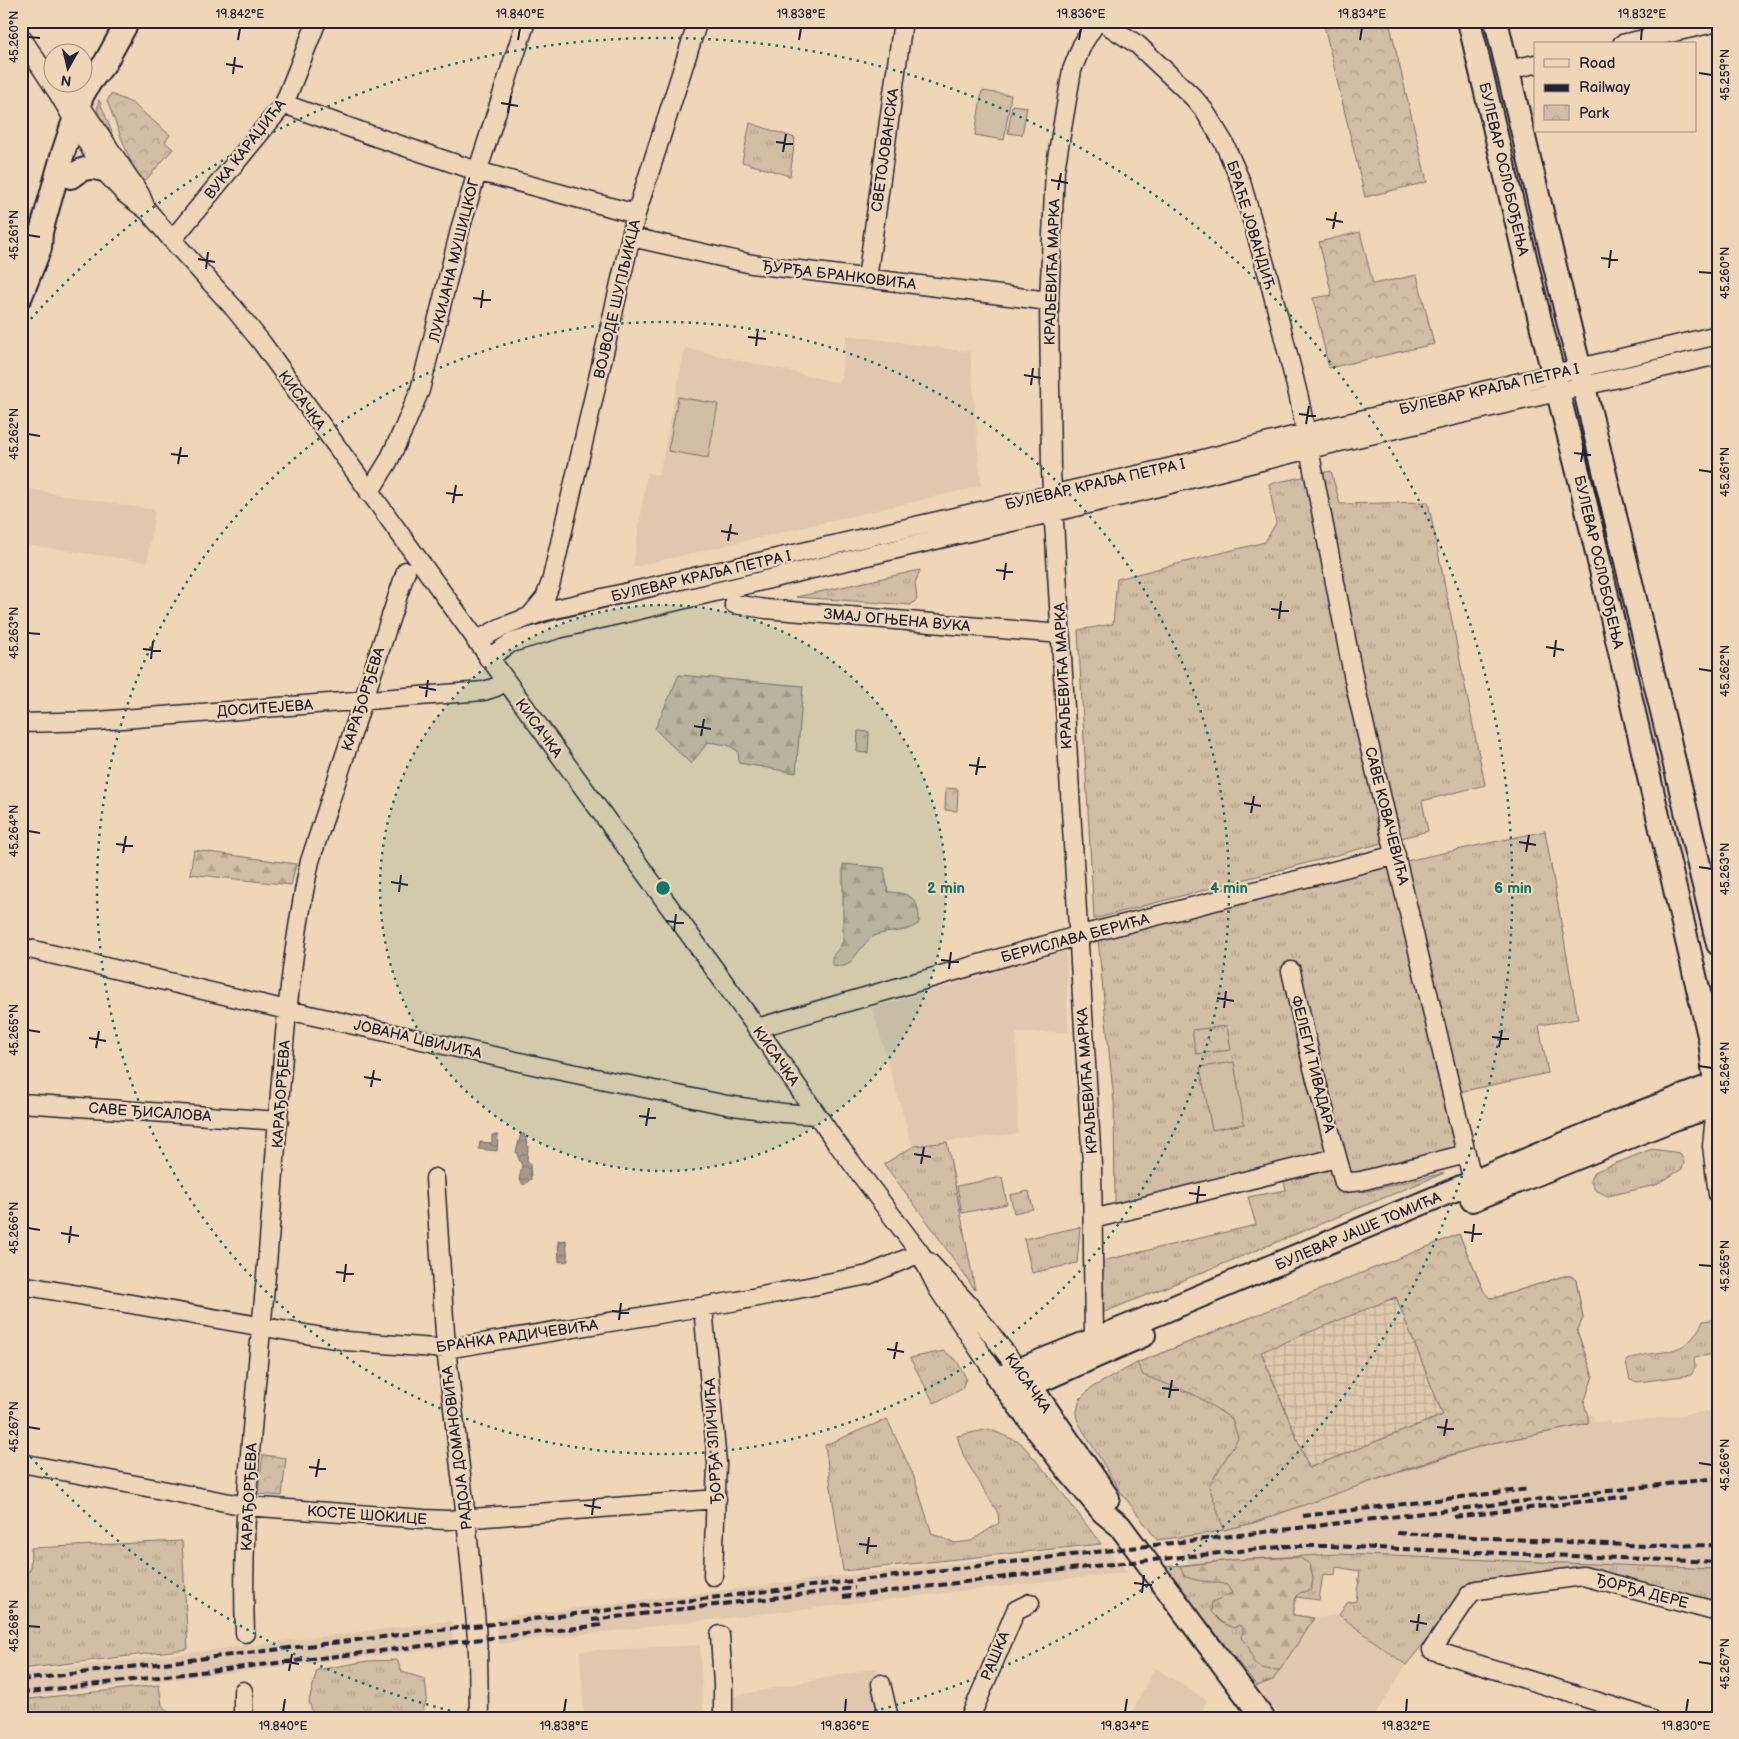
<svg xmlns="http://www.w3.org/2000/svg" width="1739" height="1739" viewBox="0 0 1739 1739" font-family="'Balsamiq Sans',sans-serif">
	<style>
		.built { fill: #dfc8ad }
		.industrial { fill: url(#industrial-grid) }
		.grass { fill: url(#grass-tufts); stroke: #7a6f70 }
		.forest { fill: url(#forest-firs); stroke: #7a6f70 }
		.park { fill: url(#park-crowns); stroke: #7a6f70; fill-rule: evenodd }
		.pitch { fill: #d1bca4; stroke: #7a6f70 }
		.water { fill: url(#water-waves); stroke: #72696c }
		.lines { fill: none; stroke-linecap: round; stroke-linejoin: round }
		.minor-casing { stroke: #22223b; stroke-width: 21 }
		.major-casing { stroke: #22223b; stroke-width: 26 }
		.minor { stroke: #eed6b6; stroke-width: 18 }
		.major { stroke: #eed6b6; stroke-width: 22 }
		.rail { stroke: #22223b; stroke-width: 4; stroke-dasharray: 8 4; stroke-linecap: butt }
		.ticks { fill: none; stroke: #22223b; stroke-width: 2 }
		.ring { fill: none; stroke: #0f766e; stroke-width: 2.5; stroke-dasharray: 2.5 5 }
		.labels { text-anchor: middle; stroke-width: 4.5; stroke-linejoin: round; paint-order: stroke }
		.street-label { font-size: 15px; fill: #22223b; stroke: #eed6b6 }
		.centre { fill: #0f766e; stroke: #eed6b6; stroke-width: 2.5 }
		.ring-label { font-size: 15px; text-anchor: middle; font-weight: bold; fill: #0f766e; stroke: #eed6b6; stroke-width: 4.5; stroke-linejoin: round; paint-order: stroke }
		.neatline { fill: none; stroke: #22223b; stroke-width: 2 }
		.ticks-label { font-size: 12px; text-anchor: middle; fill: #22223b }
	</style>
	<defs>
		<pattern id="industrial-grid" width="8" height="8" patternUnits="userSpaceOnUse" patternTransform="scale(1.25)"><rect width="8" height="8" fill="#dfc8ad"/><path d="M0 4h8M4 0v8" fill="none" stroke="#bfac96"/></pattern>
		<pattern id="grass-tufts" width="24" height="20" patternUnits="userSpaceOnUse" patternTransform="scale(1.25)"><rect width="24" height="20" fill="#d1bca4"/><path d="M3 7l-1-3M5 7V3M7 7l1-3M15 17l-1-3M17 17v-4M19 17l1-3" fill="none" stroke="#b3a18e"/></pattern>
		<pattern id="forest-firs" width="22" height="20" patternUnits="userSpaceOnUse" patternTransform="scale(1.25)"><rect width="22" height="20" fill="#d1bca4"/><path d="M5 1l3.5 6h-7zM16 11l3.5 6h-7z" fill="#b3a18e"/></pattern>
		<pattern id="park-crowns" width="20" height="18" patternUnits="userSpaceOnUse" patternTransform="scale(1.25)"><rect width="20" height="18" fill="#d1bca4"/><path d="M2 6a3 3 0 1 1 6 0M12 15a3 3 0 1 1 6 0" fill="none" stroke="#b3a18e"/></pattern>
		<pattern id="water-waves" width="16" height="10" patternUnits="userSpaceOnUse" patternTransform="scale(1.25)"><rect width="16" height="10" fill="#a8988c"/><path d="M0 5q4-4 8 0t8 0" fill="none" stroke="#887c74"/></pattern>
	</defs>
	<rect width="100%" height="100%" fill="#eed6b6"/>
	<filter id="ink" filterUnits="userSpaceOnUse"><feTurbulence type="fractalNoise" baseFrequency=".02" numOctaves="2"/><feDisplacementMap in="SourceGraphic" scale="10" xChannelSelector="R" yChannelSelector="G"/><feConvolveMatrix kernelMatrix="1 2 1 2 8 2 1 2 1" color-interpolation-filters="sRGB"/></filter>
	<g filter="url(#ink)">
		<path class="built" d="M847 335 970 352 981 486 633 567 647 473 659 475 685 348 840 383Z
			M21 487 61 495 155 510 147 562 21 544Z
			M1066 951 1068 1032 1016 1033 1018 1134 912 1145 872 1008Z
			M1718 1410V1569L1338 1554 1233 1560 1189 1565 1174 1538 1210 1533 1423 1463 1488 1444 1588 1425V1416L1593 1415 1595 1422 1609 1421 1610 1424Z
			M1103 1547 1128 1572 498 1644 496 1618 841 1576Z
			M1339 1615 1406 1665 1373 1718H1282L1257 1686 1273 1680 1314 1618Z
			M452 1621 453 1647 21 1697V1673Z
			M700 1645 703 1714 620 1718H584L580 1651Z
			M876 1668 886 1718H730L729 1697Z
			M1155 1668 1207 1700 1199 1718H1106L1130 1715Z"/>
		<path class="industrial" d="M1397 1297 1443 1415 1309 1468 1261 1352Z"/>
		<path class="grass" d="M99 100 112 132 110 137C103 124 94 115 99 100Z
			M750 123 795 138 790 176 742 162Z
			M1331 471 1340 504 1428 502 1485 785 1422 801 1428 831 1094 919 1078 630 1113 624 1117 579 1265 542 1276 523 1269 484Z
			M920 570 915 583 917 599 911 605 796 597Z
			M1545 831 1578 1019 1539 1025 1548 1073 1459 1092 1406 861Z
			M1393 863 1457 1152 1347 1177 1341 1153 1115 1204 1114 1102 1098 939Z
			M947 1142 975 1290 929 1224 884 1164 914 1146Z
			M1652 1149 1680 1153 1684 1163 1682 1169 1656 1185 1608 1196 1595 1190 1590 1180 1594 1172Z
			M1333 1166 1340 1188 1352 1191 1361 1187 1363 1192 1444 1173 1233 1260 1097 1315 1098 1262 1256 1225 1248 1197 1286 1190 1283 1177Z
			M1080 1227 1077 1263 1032 1273 1024 1239Z
			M1459 1234 1484 1292 1490 1298 1498 1297 1564 1276H1571L1576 1280 1583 1318 1577 1331 1593 1376 1507 1395 1588 1416V1424L1488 1444 1468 1450 1344 1490 1253 1523 1210 1533 1157 1540 1120 1491 1079 1424 1076 1415 1080 1399 1091 1388 1137 1363 1252 1317 1265 1350 1261 1352 1309 1468 1443 1415 1397 1298 1390 1300Z
			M1718 1319V1353L1694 1358 1695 1368 1691 1375 1638 1382 1630 1380 1626 1363 1627 1360C1660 1347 1685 1361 1703 1321Z
			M944 1351 957 1361 966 1378 962 1389 934 1403 910 1358Z
			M887 1419 914 1477 932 1534 955 1543 971 1541 999 1523 998 1513 964 1457 957 1436 989 1429 1021 1443 1055 1483 1101 1544 843 1571 825 1445Z
			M182 1541 188 1649 21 1669V1572L30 1571 31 1548Z
			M1338 1554 1718 1569V1605L1621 1579 1471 1586 1406 1665 1339 1615 1347 1603 1356 1601 1360 1571 1336 1567 1335 1575 1323 1574 1319 1600 1296 1597 1293 1615 1314 1618 1273 1680 1257 1686 1164 1567 1233 1560Z
			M397 1660 402 1672 425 1679 427 1698 421 1718H314L309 1701 317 1670 368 1661Z
			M159 1685 162 1705 173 1718H21V1700Z"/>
		<path class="forest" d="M679 675 803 686 796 773 739 763 738 751 728 745 708 742 691 764 655 729Z
			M194 850 296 864 291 885 190 874Z
			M843 864 884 868 888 892C912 893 919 898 919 923 904 935 889 929 874 936 863 941 854 963 844 966 841 967 836 965 832 965V957L840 947 843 941Z
			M1298 1557 1310 1564 1313 1579 1311 1590 1300 1593 1296 1596 1293 1615 1314 1618 1280 1670C1241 1670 1260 1655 1241 1637L1243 1631 1240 1625 1233 1628 1221 1622 1211 1612 1212 1602 1232 1593 1227 1585C1211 1580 1199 1583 1184 1576L1180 1566 1233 1560Z"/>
		<path class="park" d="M1323 21H1389L1427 182 1365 197Z
			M111 94 132 103 170 135 165 142 173 149 145 181 134 170 107 101Z
			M1360 232 1373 284 1417 275 1434 344 1329 368 1313 298 1332 295 1319 242Z
			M858 731 869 732 868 753 857 752Z
			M946 788 958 789 957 811 945 810Z
			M1227 1026 1231 1050 1196 1054 1192 1030Z
			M1029 1191 1033 1209 1014 1213 1010 1195Z
			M1459 1234 1484 1292 1490 1298 1498 1297 1564 1276H1571L1576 1280 1583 1318 1577 1331 1593 1376 1584 1403 1588 1416V1424L1488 1444 1423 1463 1253 1523 1224 1530 1209 1486 1238 1438 1232 1419 1195 1395 1143 1375 1137 1363ZM1396 1297 1443 1415 1309 1468 1261 1352Z
			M263 1455 286 1458 282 1496 258 1494Z"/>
		<path class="pitch" d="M982 91 1011 95 1004 140 975 135Z
			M1012 105 1027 107 1022 135 1008 133Z
			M678 397 718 404 708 458 668 451Z
			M1234 1062 1244 1124 1212 1130 1200 1067Z
			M1002 1177 1007 1204 962 1213 957 1186Z"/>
		<path class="water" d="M521 1134H524L528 1146 527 1160 530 1164 531 1179 524 1185 519 1180 522 1166 516 1152Z
			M492 1135H498L497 1151 479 1149 480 1142 492 1143Z
			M566 1240 568 1261 559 1262 558 1241Z"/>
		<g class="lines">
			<g class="minor-casing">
				<path id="minor" d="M1101 21 1138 45 1193 97 1204 110 1224 143 1241 182 1268 275 1299 398 1355 685 1469 1166 1474 1182
					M21 37 58 93 103 170 125 194 148 211 172 240 233 307 262 343 757 1028 833 1138 920 1253 938 1289 998 1378
					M1622 44 1718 22
					M1508 70 1535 64
					M74 96 140 194 145 206
					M284 104 376 137 477 171 636 214
					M631 237 752 264 1049 301
					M21 239 40 248
					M172 240 284 104 317 21
					M867 279 903 21
					M369 493 388 462 404 428 420 390 461 226 475 179 526 21
					M734 604 766 609 1061 634
					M531 615 545 598 551 582 636 214 698 21
					M476 641 502 627 542 612 1172 467 1293 436 1718 335
					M488 658 511 643 558 629 1139 492 1309 449 1718 355
					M21 723 97 721 484 691 496 687 505 681
					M21 947 287 1010 547 1068 727 1105 783 1113 817 1115
					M1291 971 1313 1068 1344 1183 1361 1181 1466 1154
					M757 1028 1077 936 1396 855
					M21 1103 279 1121
					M1716 1106 1712 1146 1718 1195
					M435 1178 446 1349 466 1518 475 1613 478 1652 479 1718
					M1093 1219 1336 1158
					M929 1262 968 1304 1018 1369
					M21 1285 346 1341 446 1349 737 1301 868 1275 920 1253
					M703 1307 717 1463 713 1576
					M1094 1339 1092 1165 1051 471 1049 301 1055 170 1072 70 1082 45 1097 21
					M21 1463 246 1506 424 1519 447 1520 717 1499
					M245 1633C240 1506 258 1378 268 1252 279 1121 283 989 310 861L406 571
					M720 1635 723 1685V1718
					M881 1684 889 1718
					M243 1691V1718
					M970 1718 1016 1610 1030 1603
					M1650 1718 1432 1650 1470 1594 1477 1590 1583 1576 1718 1612"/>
			</g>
			<g class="major-casing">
				<path id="major" d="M1469 21 1544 337 1581 484 1710 1040 1715 1084 1716 1106
					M1496 21 1718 944
					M71 177C82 168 89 166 103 170
					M21 296 40 248 41 232 63 153 82 96 90 82 105 63 128 21
					M1472 1200 1679 1117 1718 1105
					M1022 1374 1108 1498
					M1010 1394 1144 1335
					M1263 1718 1120 1526 1103 1512 1067 1469 998 1378 1143 1320 1626 1118 1718 1083"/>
			</g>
			<use href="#minor" class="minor"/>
			<use href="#major" class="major"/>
			<path class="rail" d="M1303 1516 1529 1489
				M1454 1517 1630 1496
				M1397 1533 1645 1546 1718 1545
				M1283 1546H1329L1718 1562
				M843 1597 1103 1565 1289 1546
				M592 1620 855 1588
				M21 1680 1718 1478
				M21 1693 602 1625"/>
		</g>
	</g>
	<path class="ticks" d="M28 37 40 38M238 40 240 28M518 40 520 28M799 40 801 28M1079 40 1081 28M1360 40 1362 28M1641 40 1642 28M226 64 243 67M1699 73 1712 75M233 74 235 57M501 103 518 106M508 113 511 96M776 142 793 144M783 152 786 134M1051 180 1068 183M1058 190 1061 173M1326 219 1343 222M1333 229 1336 212M28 235 40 237M1601 258 1618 260M198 259 215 262M1609 268 1611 250M206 269 208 252M1699 272 1712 273M473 298 491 300M481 308 483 290M748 337 766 339M756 346 758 329M1024 375 1041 378M1031 385 1033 368M1299 414 1316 416M1306 424 1309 406M28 434 40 436M1574 453 1591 455M171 454 188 456M1581 462 1584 445M178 464 181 447M1699 470 1712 472M446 493 463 495M453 503 456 485M721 531 738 534M728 541 731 524M996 570 1013 572M1004 580 1006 563M1271 609 1289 611M1279 619 1281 601M28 633 40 634M1546 647 1564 650M143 649 161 651M1554 657 1556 640M151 659 153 641M1699 669 1712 671M419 687 436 690M426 697 428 680M694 726 711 729M701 736 704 719M969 765 986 767M976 775 979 757M1244 803 1261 806M1251 813 1254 796M28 831 40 833M1519 842 1536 845M116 844 133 846M1526 852 1529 835M123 853 126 836M1699 867 1712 869M391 882 408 885M399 892 401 875M666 921 684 923M674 931 676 914M941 960 959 962M949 969 951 952M1217 998 1234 1001M1224 1008 1226 991M28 1030 40 1032M1492 1037 1509 1039M89 1038 106 1041M1499 1047 1502 1030M96 1048 99 1031M1699 1066 1712 1068M364 1077 381 1080M371 1087 374 1070M639 1116 656 1118M646 1126 649 1108M914 1154 931 1157M921 1164 924 1147M1189 1193 1206 1195M1197 1203 1199 1186M28 1228 40 1230M1464 1232 1482 1234M61 1233 79 1236M1472 1242 1474 1224M69 1243 71 1226M1699 1265 1712 1266M336 1272 354 1274M344 1282 346 1264M612 1311 629 1313M619 1320 621 1303M887 1349 904 1352M894 1359 897 1342M1162 1388 1179 1390M1169 1398 1172 1380M28 1427 40 1429M1437 1427 1454 1429M1444 1436 1447 1419M1699 1463 1712 1465M309 1467 326 1469M316 1477 319 1459M584 1505 601 1508M592 1515 594 1498M859 1544 877 1546M867 1554 869 1537M1134 1583 1152 1585M1142 1593 1144 1575M1410 1621 1427 1624M28 1626 40 1627M1417 1631 1419 1614M282 1661 299 1664M1699 1662 1712 1664M289 1671 292 1654M283 1712 285 1699M564 1712 566 1699M845 1712 846 1699M1125 1712 1127 1699M1406 1712 1407 1699M1686 1712 1688 1699"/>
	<circle cx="663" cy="888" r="283" fill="#0f766e" fill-opacity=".12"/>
	<g class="ring">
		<circle cx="663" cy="888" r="283"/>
		<circle cx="663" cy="888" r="566"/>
		<path d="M472 1716A850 850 0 0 1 21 1446M21 330A850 850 0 1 1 854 1716"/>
	</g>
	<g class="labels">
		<g class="street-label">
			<text transform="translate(245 149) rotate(-52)" y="5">ВУКА КАРАЏИЋА</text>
			<text transform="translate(885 150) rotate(-82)" y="5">СВЕТОЈОВАНСКА</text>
			<text transform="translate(1504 169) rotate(77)" y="5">БУЛЕВАР ОСЛОБОЂЕЊА</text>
			<text transform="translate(1251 225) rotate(73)" y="5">БРАЋЕ ЈОВАНДИЋ</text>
			<text transform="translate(454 260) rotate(-76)" y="5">ЛУКИЈАНА МУШИЦКОГ</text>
			<text transform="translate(1052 272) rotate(-88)" y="5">КРАЉЕВИЋА МАРКА</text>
			<text transform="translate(839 275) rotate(7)" y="5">ЂУРЂА БРАНКОВИЋА</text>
			<text transform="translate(617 299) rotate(-77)" y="5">ВОЈВОДЕ ШУПЉИКЦА</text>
			<text transform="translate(1489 389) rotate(-13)" y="5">БУЛЕВАР КРАЉА ПЕТРА I</text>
			<text transform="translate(302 400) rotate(54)" y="5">КИСАЧКА</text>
			<text transform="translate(1095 484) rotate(-13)" y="5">БУЛЕВАР КРАЉА ПЕТРА I</text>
			<text transform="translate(1599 562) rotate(77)" y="5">БУЛЕВАР ОСЛОБОЂЕЊА</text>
			<text transform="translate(701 576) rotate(-13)" y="5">БУЛЕВАР КРАЉА ПЕТРА I</text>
			<text transform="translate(897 620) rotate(5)" y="5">ЗМАЈ ОГЊЕНА ВУКА</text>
			<text transform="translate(1063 676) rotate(-93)" y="5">КРАЉЕВИЋА МАРКА</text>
			<text transform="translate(363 699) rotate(-72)" y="5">КАРАЂОРЂЕВА</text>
			<text transform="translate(265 708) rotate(-4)" y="5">ДОСИТЕЈЕВА</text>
			<text transform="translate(539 728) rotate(54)" y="5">КИСАЧКА</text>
			<text transform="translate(1387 816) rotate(76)" y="5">САВЕ КОВАЧЕВИЋА</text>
			<text transform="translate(1075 938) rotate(-15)" y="5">БЕРИСЛАВА БЕРИЋА</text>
			<text transform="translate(418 1039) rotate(13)" y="5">ЈОВАНА ЦВИЈИЋА</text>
			<text transform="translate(776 1056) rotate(55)" y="5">КИСАЧКА</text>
			<text transform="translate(1313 1064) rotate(76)" y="5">ФЕЛЕГИ ТИВАДАРА</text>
			<text transform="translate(1087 1081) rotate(-94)" y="5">КРАЉЕВИЋА МАРКА</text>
			<text transform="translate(281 1094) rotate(-86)" y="5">КАРАЂОРЂЕВА</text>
			<text transform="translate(150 1112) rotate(4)" y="5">САВЕ ЂИСАЛОВА</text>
			<text transform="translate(1358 1231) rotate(-23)" y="5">БУЛЕВАР ЈАШЕ ТОМИЋА</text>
			<text transform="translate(517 1336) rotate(-8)" y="5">БРАНКА РАДИЧЕВИЋА</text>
			<text transform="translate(1028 1383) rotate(55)" y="5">КИСАЧКА</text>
			<text transform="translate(713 1441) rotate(-93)" y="5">ЂОРЂА ЗЛИЧИЋА</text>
			<text transform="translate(457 1448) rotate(-97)" y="5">РАДОЈА ДОМАНОВИЋА</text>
			<text transform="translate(249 1497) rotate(-87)" y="5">КАРАЂОРЂЕВА</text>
			<text transform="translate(367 1515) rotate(4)" y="5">КОСТЕ ШОКИЦЕ</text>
			<text transform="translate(1642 1591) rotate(15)" y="5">ЂОРЂА ДЕРЕ</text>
			<text transform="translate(995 1656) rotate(-67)" y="5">РАШКА</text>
		</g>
	</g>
	<circle cx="663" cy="888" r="8" class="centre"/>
	<g class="ring-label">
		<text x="946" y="893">2 min</text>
		<text x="1229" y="893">4 min</text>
		<text x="1513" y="893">6 min</text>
	</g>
	<rect width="1739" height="1739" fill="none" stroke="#eed6b6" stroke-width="55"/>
	<rect x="1534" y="42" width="162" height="90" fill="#eed6b6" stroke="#9c8e85"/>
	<rect x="1544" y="59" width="25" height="8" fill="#eed6b6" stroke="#9c8e85"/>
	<text x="1579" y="68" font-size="15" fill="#22223b">Road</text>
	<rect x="1544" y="84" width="25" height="8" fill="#22223b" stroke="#9c8e85"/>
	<text x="1579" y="92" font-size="15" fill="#22223b">Railway</text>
	<rect x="1544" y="105" width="25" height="15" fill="url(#park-crowns)" stroke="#9c8e85"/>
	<text x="1579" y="118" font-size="15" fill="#22223b">Park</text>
	<g transform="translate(68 68) rotate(188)"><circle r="24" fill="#eed6b6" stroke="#9c8e85"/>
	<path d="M0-4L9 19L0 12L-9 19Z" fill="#22223b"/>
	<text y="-8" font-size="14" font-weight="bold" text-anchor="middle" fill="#22223b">N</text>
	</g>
	<rect x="28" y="28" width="1684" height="1684" class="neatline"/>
	<g class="ticks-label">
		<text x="240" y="18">19.842°E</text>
		<text x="520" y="18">19.840°E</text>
		<text x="801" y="18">19.838°E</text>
		<text x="1081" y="18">19.836°E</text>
		<text x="1362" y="18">19.834°E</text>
		<text x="1642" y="18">19.832°E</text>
		<text transform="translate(14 37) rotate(-90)" y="4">45.260°N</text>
		<text transform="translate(1725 75) rotate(-90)" y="4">45.259°N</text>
		<text transform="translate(14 235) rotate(-90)" y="4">45.261°N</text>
		<text transform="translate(1725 273) rotate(-90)" y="4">45.260°N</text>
		<text transform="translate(14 434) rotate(-90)" y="4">45.262°N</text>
		<text transform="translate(1725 472) rotate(-90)" y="4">45.261°N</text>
		<text transform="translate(14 633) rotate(-90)" y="4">45.263°N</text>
		<text transform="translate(1725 671) rotate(-90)" y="4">45.262°N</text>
		<text transform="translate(14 831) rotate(-90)" y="4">45.264°N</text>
		<text transform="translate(1725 869) rotate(-90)" y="4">45.263°N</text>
		<text transform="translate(14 1030) rotate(-90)" y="4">45.265°N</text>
		<text transform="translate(1725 1068) rotate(-90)" y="4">45.264°N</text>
		<text transform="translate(14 1228) rotate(-90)" y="4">45.266°N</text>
		<text transform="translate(1725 1266) rotate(-90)" y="4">45.265°N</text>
		<text transform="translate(14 1427) rotate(-90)" y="4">45.267°N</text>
		<text transform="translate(1725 1465) rotate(-90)" y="4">45.266°N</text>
		<text transform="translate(14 1626) rotate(-90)" y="4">45.268°N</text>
		<text transform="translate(1725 1664) rotate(-90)" y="4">45.267°N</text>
		<text x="283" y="1730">19.840°E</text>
		<text x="564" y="1730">19.838°E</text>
		<text x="845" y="1730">19.836°E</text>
		<text x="1125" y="1730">19.834°E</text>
		<text x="1406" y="1730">19.832°E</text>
		<text x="1686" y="1730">19.830°E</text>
	</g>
</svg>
